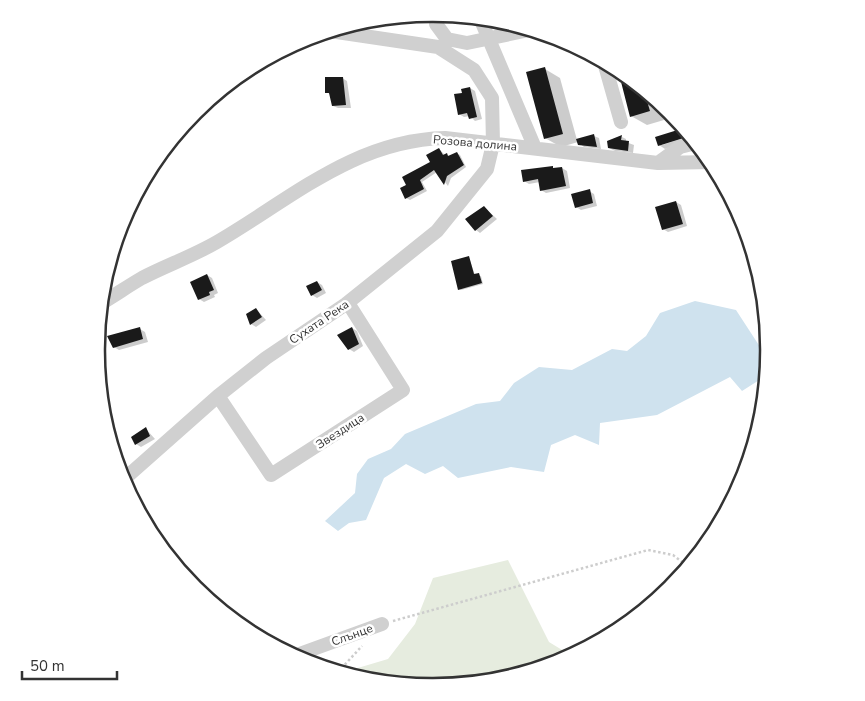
<svg xmlns="http://www.w3.org/2000/svg" width="865" height="701" viewBox="0 0 865 701" font-family="'Nunito Sans',sans-serif">
	<style>
		.green { fill: #e6ecdf }
		.water { fill: #cfe2ee }
		.shadow { fill: #0003; fill-rule: evenodd }
		.building { fill: #1a1a1a }
		.lines { fill: none; stroke-linecap: round; stroke-linejoin: round }
		.path { stroke: #cdcdcd; stroke-width: 2.5; stroke-dasharray: 2.5 2.5; stroke-linecap: butt }
		.minor { stroke: #d0d0d0; stroke-width: 14 }
		.labels { text-anchor: middle; stroke-width: 5; stroke-linejoin: round; paint-order: stroke }
		.street-label { font-size: 12px; fill: #333; stroke: #fff }
		.rim { fill: none; stroke: #333; stroke-width: 2.5 }
	</style>
	<rect width="100%" height="100%" fill="#fff"/>
	<path class="green" d="M508 560 549 642 572 656C508 690 411 694 341 673L388 659 415 624 433 578Z"/>
	<path class="water" d="M695 301 736 310 764 353 769 352 767 375 742 391 730 377 657 415 600 423 599 445 575 435 551 445 544 472 511 467 458 478 443 466 425 474 406 464 384 478 366 520 349 523 338 531 325 521 355 493 357 474 368 459 391 449 405 434 476 404 500 401 514 383 539 367 572 370 612 349 627 351 646 336 660 313Z"/>
	<path class="shadow" d="M545 69 560 78 577 140 594 136 599 138 601 149 584 147 578 142 561 147 545 138Z
		M619 70 660 104 664 120 647 125 631 116Z
		M342 78 347 81 351 108H338L333 106 331 95 327 92Z
		M470 88 475 91 482 119 475 121 470 116 464 117 459 114 463 94Z
		M685 130 693 140 665 149 659 145 657 137ZM683 135 684 138 662 145V143Z
		M622 137 626 139V142L634 145 633 153 615 151 609 148Z
		M439 149 445 155 450 156 456 153 460 155 466 167 451 178 448 186 437 172 422 182 427 191 410 200 406 198 408 185 432 162Z
		M562 168 567 171 570 188 546 193 541 190 540 182 529 184 524 181Z
		M589 191 594 194 597 206 581 210 576 207Z
		M676 202 681 205 687 226 668 232 663 229Z
		M484 207 497 219 480 233 476 230Z
		M469 258 475 275 481 276 483 284 461 290 459 289Z
		M207 275 212 278 218 293 214 295 215 297 204 302 199 299Z
		M317 282 322 285 326 293 317 298 312 295Z
		M256 309 266 320 256 327 251 324Z
		M352 328 357 331 363 346 354 352 349 349Z
		M140 329 145 332 148 342 119 350 114 347Z
		M146 429 155 439 141 447 136 444 132 437Z"/>
	<path class="building" d="M545 67 563 134 544 139 526 72Z
		M618 70 644 91 650 111 630 117Z
		M325 77H343L346 105 332 106 329 93H325Z
		M470 87 477 117 469 119 467 113 458 115 454 94 462 93 461 89Z
		M684 128 690 136 658 146 655 137Z
		M594 134 597 147 578 145 576 139Z
		M622 135 621 140 629 141 628 151 608 148 607 141Z
		M439 148 443 155 447 153 448 156 457 152 464 165 447 176 444 185 434 170 420 180 424 189 405 199 400 188 406 185 402 177 430 162 426 155Z
		M553 166V168L562 167 566 186 540 191 538 179 523 182 521 170Z
		M590 189 593 203 575 208 571 194Z
		M676 201 683 224 662 230 655 207Z
		M484 206 493 216 475 231 465 219Z
		M469 256 474 274 479 273 482 283 458 290 451 261Z
		M207 274 214 290 209 292 210 295 198 300 190 282Z
		M317 281 322 290 311 296 306 286Z
		M256 308 262 317 250 325 246 314Z
		M140 327 143 339 113 348 107 336Z
		M352 327 359 344 348 350 337 335Z
		M146 427 150 436 135 445 131 437Z"/>
	<g class="lines">
		<path class="path" d="M393 621 648 550 673 555 689 567
			M338 672 362 646"/>
		<path class="minor" d="M436 14V24L447 39 467 43 529 30
			M480 18 535 148
			M604 62 621 122
			M658 163 680 147 696 143
			M100 304C114 296 128 286 142 278 167 265 193 256 217 242 291 199 355 140 445 138L658 163 711 162
			M218 396 271 475 403 390 348 303
			M122 481 218 396 266 358 346 304 437 231 487 169 493 144 492 98 474 70 438 47 330 31
			M294 656 382 624"/>
	</g>
	<g class="labels">
		<g class="street-label">
			<text transform="translate(475 143) rotate(5)" y="4">Розова долина</text>
			<text transform="translate(319 322) rotate(-34)" y="4">Сухата Река</text>
			<text transform="translate(340 431) rotate(-33)" y="4">Звездица</text>
			<text transform="translate(352 635) rotate(-20)" y="4">Слънце</text>
		</g>
	</g>
	<path d="M0 0H865V701H0ZM432 22H433A327 327 0 0 1 760 349V351A327 327 0 0 1 433 678H432A327 327 0 0 1 105 351V349A327 327 0 0 1 432 22Z" fill="#fff" fill-rule="evenodd"/>
	<path class="rim" d="M432 22H433A327 327 0 0 1 760 349V351A327 327 0 0 1 433 678H432A327 327 0 0 1 105 351V349A327 327 0 0 1 432 22Z"/>
	<path d="M22 671v8h95v-8" fill="none" stroke="#333333" stroke-width="2.5"/>
	<text x="30" y="671" font-size="15" fill="#333333" stroke="#ffffff" stroke-width="4" paint-order="stroke">50 m</text>
</svg>
